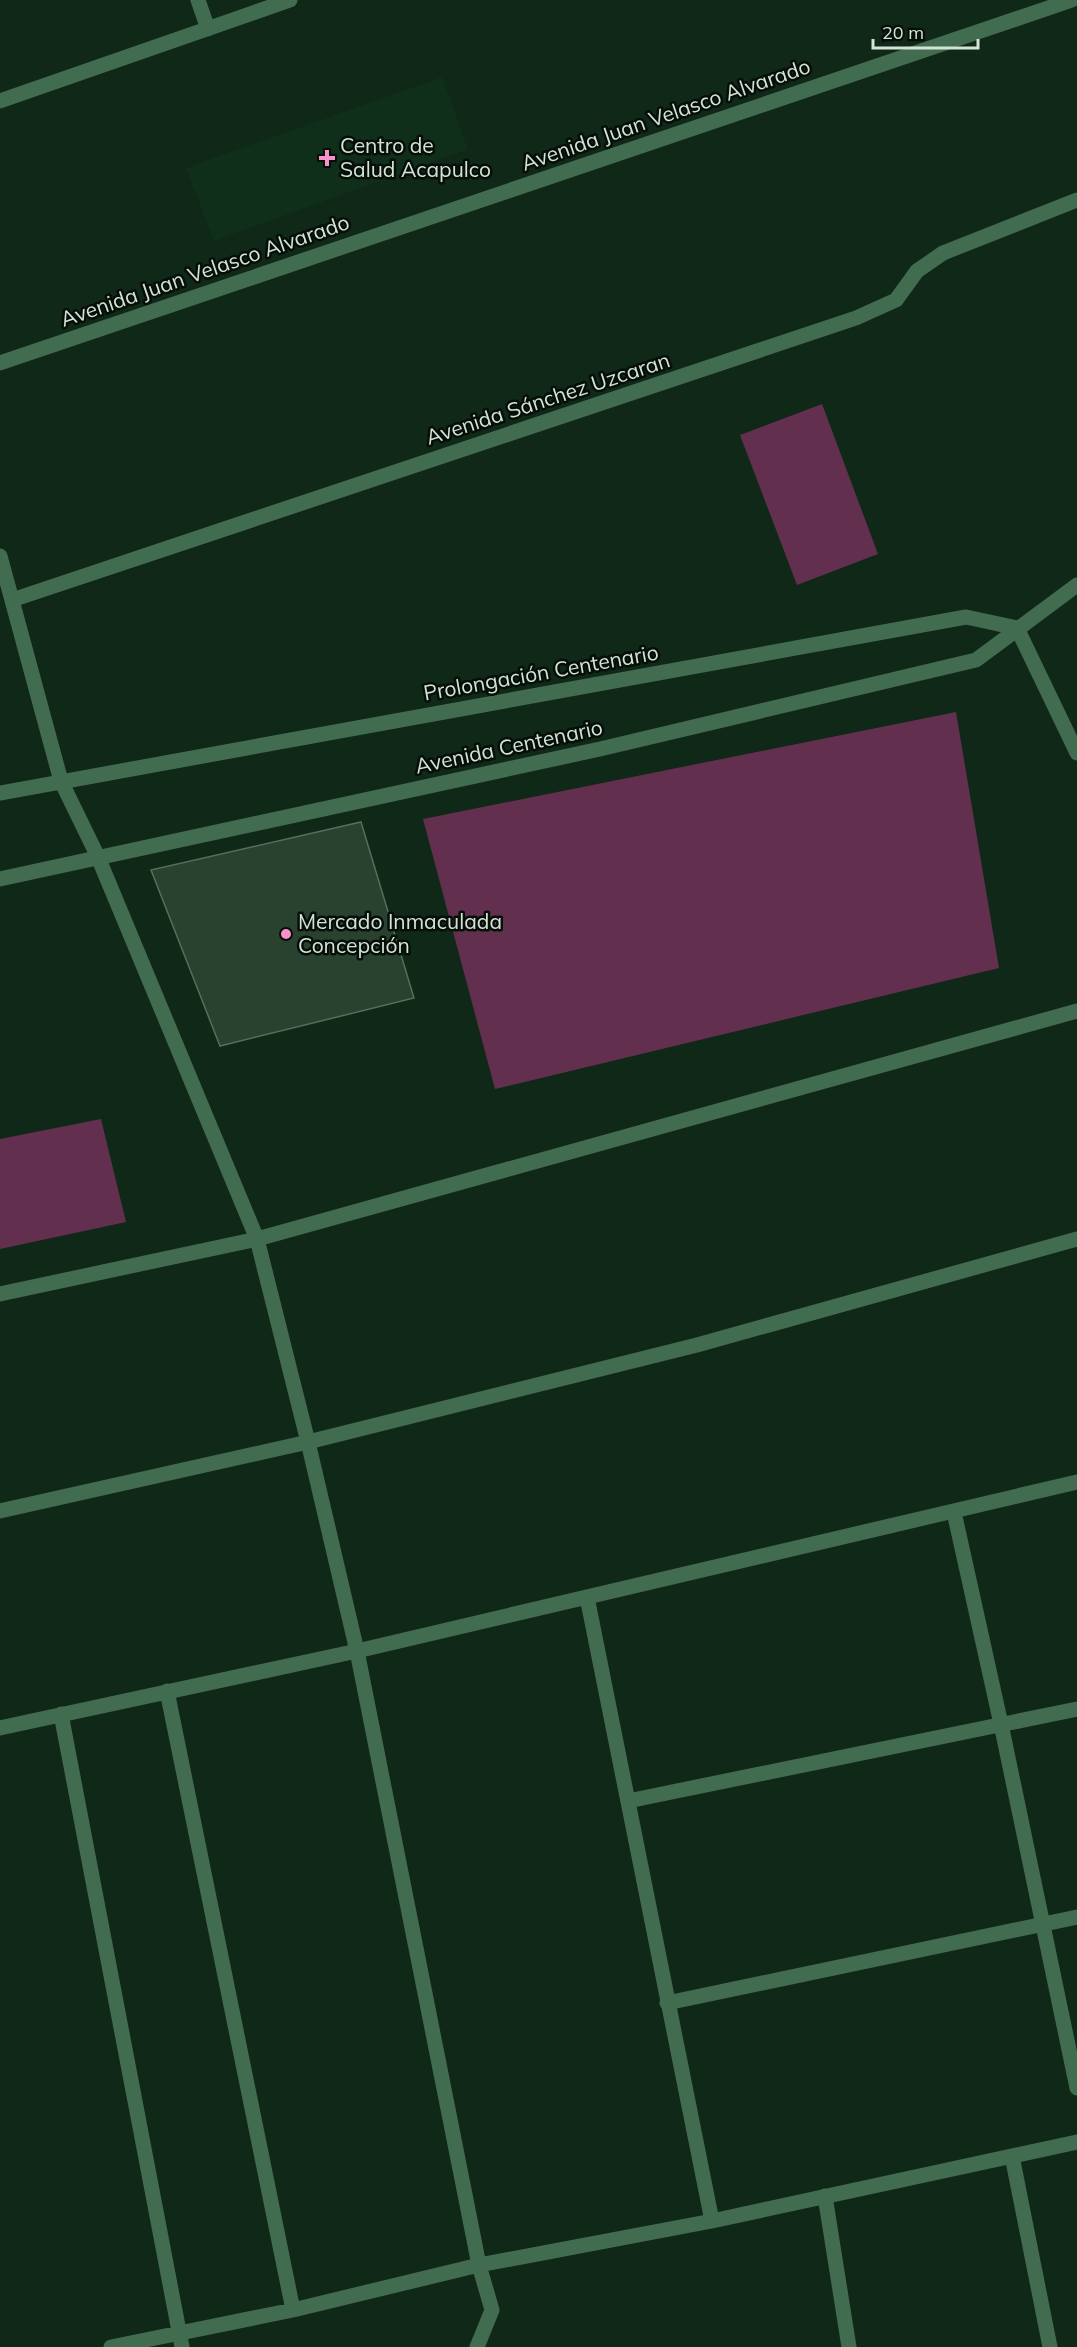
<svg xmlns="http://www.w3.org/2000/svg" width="1077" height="2347" viewBox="0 0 1077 2347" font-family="Mulish,sans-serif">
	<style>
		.built { fill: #0f2f1a }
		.green { fill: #632f4e }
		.building { fill: #294230; stroke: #546f5b; stroke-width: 1.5 }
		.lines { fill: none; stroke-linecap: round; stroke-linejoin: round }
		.minor { stroke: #426c4f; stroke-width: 15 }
		.poi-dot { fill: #f890cc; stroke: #050e07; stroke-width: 2 }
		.labels { text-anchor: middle; stroke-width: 5; stroke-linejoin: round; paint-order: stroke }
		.street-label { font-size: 21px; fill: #d4e3d8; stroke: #050e07 }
		.poi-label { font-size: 21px; fill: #d4e3d8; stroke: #050e07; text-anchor: start }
	</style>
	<rect width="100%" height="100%" fill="#102818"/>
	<path class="built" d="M442 77 468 149 214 241 186 168Z"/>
	<path class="green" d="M822 404 878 554 797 585 740 435Z
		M956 712 999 968 495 1089 423 819Z
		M101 1119 126 1222 0 1249V1139Z"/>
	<path class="building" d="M361 822 414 998 220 1046 151 870Z"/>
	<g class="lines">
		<path class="minor" d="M198 0 208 29
			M0 101 290 0
			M0 363 1072 0
			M0 556 61 781 98 857 257 1239 308 1442 357 1651 479 2265 492 2310 477 2347
			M12 600 856 318 896 300 917 271 943 253 1077 200
			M1017 628 1077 753
			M0 793 966 617 1017 628
			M0 879 600 749 976 660 1077 585
			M0 1294 257 1239 1077 1011
			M0 1511 308 1442 697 1345 1077 1239
			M954 1512 1001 1724 1077 2088
			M587 1597 712 2221
			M167 1691 293 2310
			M61 1714 182 2347
			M0 1728 357 1651 1077 1482
			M628 1801 1077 1709
			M667 2003 1077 1917
			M1012 2156 1050 2347
			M825 2196 849 2347
			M111 2347 293 2310 479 2265 712 2221 1077 2142"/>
	</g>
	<g class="poi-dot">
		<path d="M324 149h6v6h6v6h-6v6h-6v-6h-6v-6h6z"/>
		<circle cx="286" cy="934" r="6"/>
	</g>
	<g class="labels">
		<g class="street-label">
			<text transform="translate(666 115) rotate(-19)" y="7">Avenida Juan Velasco Alvarado</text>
			<text transform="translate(205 271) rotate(-19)" y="7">Avenida Juan Velasco Alvarado</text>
			<text transform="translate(548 399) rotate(-18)" y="7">Avenida Sánchez Uzcaran</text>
			<text transform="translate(541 673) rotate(-10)" y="7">Prolongación Centenario</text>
			<text transform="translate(509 747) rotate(-12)" y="7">Avenida Centenario</text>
		</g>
		<g class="poi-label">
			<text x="340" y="153">Centro de<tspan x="340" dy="24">Salud Acapulco</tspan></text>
			<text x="298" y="929">Mercado Inmaculada<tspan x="298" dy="24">Concepción</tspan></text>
		</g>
	</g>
	<path d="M873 39v9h105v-9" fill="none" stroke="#d4e3d8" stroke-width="3"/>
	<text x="882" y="39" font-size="18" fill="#d4e3d8" stroke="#050e07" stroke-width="4.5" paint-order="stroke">20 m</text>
</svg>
